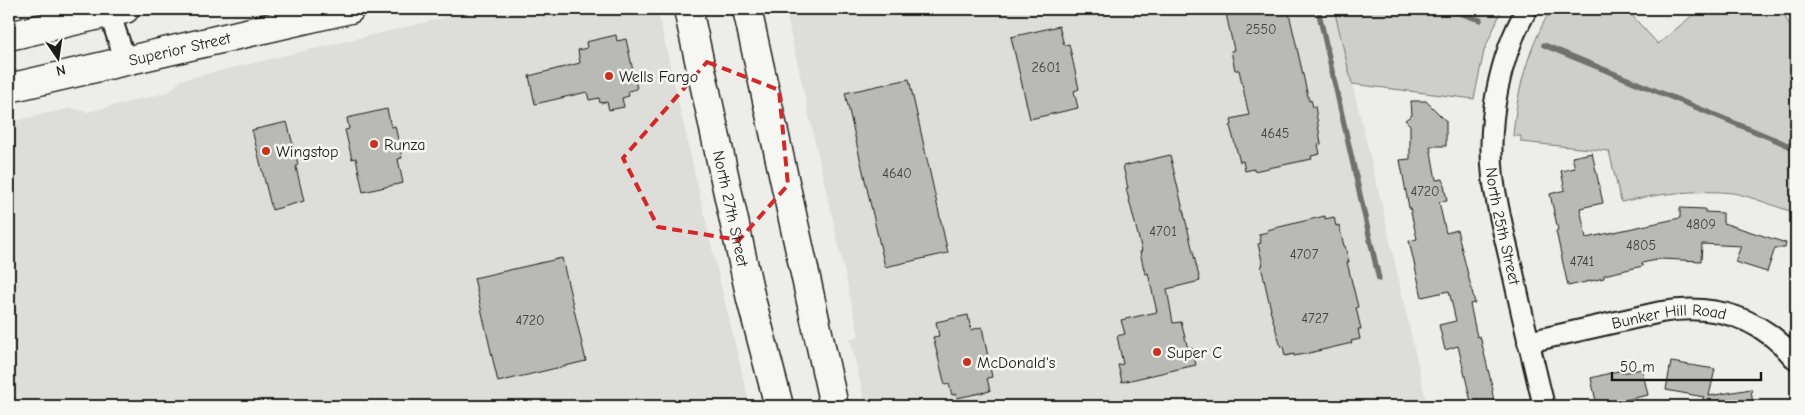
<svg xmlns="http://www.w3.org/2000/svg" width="1805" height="415" viewBox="0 0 1805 415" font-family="'Comic Neue',sans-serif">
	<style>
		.built { fill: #ddddda }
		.green { fill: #cececb; stroke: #757574 }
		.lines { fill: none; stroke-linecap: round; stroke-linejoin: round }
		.stream { stroke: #6f6f6d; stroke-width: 5.5 }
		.building { fill: #b9b9b6; stroke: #1c1c1c }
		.street-casing { stroke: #1c1c1c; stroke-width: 24 }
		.primary-casing { stroke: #1c1c1c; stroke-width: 31 }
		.street { stroke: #f6f6f2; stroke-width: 20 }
		.primary { stroke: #f6f6f2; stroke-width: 28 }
		.marked { fill: none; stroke: #d62828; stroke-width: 4; stroke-dasharray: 10 6; stroke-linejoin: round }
		.poi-dot { fill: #c8321e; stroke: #f6f6f2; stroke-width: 2 }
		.labels { text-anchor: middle; stroke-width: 5; stroke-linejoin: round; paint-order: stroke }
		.number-label { font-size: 14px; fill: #434342 }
		.street-label { font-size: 16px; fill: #1c1c1c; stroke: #f6f6f2 }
		.poi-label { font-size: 16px; fill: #1c1c1c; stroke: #f6f6f2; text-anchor: start }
	</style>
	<rect width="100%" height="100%" fill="#edede9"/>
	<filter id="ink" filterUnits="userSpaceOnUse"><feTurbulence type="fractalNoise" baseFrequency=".02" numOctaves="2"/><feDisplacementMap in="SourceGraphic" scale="10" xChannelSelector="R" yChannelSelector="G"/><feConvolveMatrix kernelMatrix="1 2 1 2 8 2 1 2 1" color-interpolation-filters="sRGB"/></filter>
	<g filter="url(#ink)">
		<path class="built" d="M482 9H657L711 244 750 406H9V122L71 108 88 112 169 92 181 80Z
			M785 9H1334L1384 214 1427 406H866L850 339 859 336Z"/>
		<path class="green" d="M1334 9H1502L1484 51 1474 99 1352 84Z
			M1551 9H1626L1658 44 1694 14 1703 9H1783L1785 16 1796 38V213C1779 208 1750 196 1733 193 1696 189 1657 194 1621 202L1609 151 1521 142V136H1513C1517 90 1528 49 1551 9Z"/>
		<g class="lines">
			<path class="stream" d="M1318 9 1379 279
				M1448 9 1480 20
				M1544 45 1776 140 1796 149"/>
		</g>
		<path class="building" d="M1225 9H1288L1309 101 1311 100 1313 107 1315 106 1321 144 1318 145 1320 154 1311 156 1312 159 1254 171V169L1245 171 1243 161 1240 162 1230 126 1232 125 1231 119 1249 115 1239 70H1235L1231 51 1234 50Z
			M1059 26 1064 45 1069 44 1079 89 1074 91 1078 108 1030 119 1011 37Z
			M616 35 617 41 626 39 637 89 628 91 629 96 622 98 624 107 609 110 607 102 600 103 599 98 589 100 587 92 535 104 529 76 580 63 578 50 587 48 586 42Z
			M909 79 948 253 885 267 845 93Z
			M1411 101H1426L1446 121V146H1430L1436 180 1443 179 1447 201 1439 202 1446 233 1457 230 1475 303 1470 304 1477 337 1480 336 1493 390 1492 391 1495 406H1472L1458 346 1445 350 1439 325 1456 321 1449 291 1422 297 1409 241 1417 239 1410 208H1409L1400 160 1410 159V125L1405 120 1412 115Z
			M387 109 391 127 395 126 402 158 398 159 403 183 363 192 356 158 352 159 345 130 349 129 347 118Z
			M287 122 298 164 296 167 304 201 272 210 252 130Z
			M1592 153 1603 203 1580 208 1586 238 1680 218V208L1705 209V212L1723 213V223L1786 243 1785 248H1775L1767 272 1735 262 1741 246 1702 244 1701 261 1661 259 1642 263 1643 266 1604 275V278L1568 286 1556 231 1558 230 1550 194 1565 190 1561 171 1575 168 1572 157Z
			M1170 155 1200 281 1167 289 1173 323 1181 322 1188 349 1192 348 1196 365 1122 382 1118 365 1123 364 1117 336 1125 334 1121 320 1157 312 1148 273 1145 274 1140 252 1142 251 1126 188H1128L1123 166Z
			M1325 216V219L1334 217 1336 226 1339 225 1344 246H1345L1349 262H1347L1358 307 1356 308 1361 329H1358L1360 339 1351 341 1352 343 1309 353 1294 356V354L1285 356 1283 346 1281 347 1270 310H1271L1261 266 1263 265 1258 244 1261 243 1259 234 1268 232 1267 230Z
			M562 258 586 361 498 382 474 278Z
			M968 315 971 330 982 327 992 377 987 378 990 391 957 398 956 394 952 395 949 384 945 385 933 337 939 336 936 322Z
			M1671 362 1715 369 1709 396 1751 389 1753 406H1703V398L1704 397 1666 390Z
			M1642 369 1648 395 1597 406 1591 378 1622 370V373Z"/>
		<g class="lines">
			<g class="street-casing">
				<g id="street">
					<path d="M108 9 126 62"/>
					<path id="s1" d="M1527 9C1499 57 1487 121 1493 177 1497 209 1506 241 1513 273 1523 318 1533 362 1544 406"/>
					<path id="s2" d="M1528 342 1661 312C1714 303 1761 317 1796 360"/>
				</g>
			</g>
			<g class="primary-casing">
				<g id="primary">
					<path id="s3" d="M688 9 751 299 779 406"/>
					<path d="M747 9 834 406"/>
					<path d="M9 36 125 9"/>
					<path id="s4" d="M9 88 350 9"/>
				</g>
			</g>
			<use href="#street" class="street"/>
			<use href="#primary" class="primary"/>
		</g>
	</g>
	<path class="marked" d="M707 62 779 90 788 185 739 240 658 227 623 158Z"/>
	<g class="poi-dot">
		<circle cx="609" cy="76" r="5"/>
		<circle cx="374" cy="144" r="5"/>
		<circle cx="266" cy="151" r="5"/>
		<circle cx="1157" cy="352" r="5"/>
		<circle cx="967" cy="362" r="5"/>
	</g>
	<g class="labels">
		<g class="number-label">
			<text x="1261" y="34">2550</text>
			<text x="1046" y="72">2601</text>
			<text x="1275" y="138">4645</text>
			<text x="897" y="178">4640</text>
			<text x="1425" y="196">4720</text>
			<text x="1701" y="229">4809</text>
			<text x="1163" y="236">4701</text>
			<text x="1641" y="250">4805</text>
			<text x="1304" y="259">4707</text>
			<text x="1582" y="266">4741</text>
			<text x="1315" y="323">4727</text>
			<text x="530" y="325">4720</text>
		</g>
		<g class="street-label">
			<text dy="6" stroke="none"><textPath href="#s4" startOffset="175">Superior Street</textPath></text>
			<text dy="6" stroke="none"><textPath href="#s3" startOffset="204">North 27th Street</textPath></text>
			<text dy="6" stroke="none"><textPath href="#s1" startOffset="224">North 25th Street</textPath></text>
			<text dy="6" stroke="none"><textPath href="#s2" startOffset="144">Bunker Hill Road</textPath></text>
		</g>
		<g class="poi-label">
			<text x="619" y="82">Wells Fargo</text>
			<text x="384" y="150">Runza</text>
			<text x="276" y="157">Wingstop</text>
			<text x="1167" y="358">Super C</text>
			<text x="977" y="368">McDonald's</text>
		</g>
	</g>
	<rect width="1805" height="415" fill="none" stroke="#f6f6f2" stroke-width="30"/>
	<rect x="15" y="15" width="1775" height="385" fill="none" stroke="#1c1c1c" stroke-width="2" filter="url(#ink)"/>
	<g transform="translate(58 58) rotate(167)" stroke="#f6f6f2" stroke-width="4" paint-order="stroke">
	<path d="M0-4L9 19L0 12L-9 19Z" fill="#1c1c1c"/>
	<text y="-8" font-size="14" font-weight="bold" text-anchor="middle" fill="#1c1c1c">N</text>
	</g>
	<path d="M1612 372v8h149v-8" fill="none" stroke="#1c1c1c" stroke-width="2.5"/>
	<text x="1620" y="372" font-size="15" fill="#1c1c1c" stroke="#f6f6f2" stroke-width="4" paint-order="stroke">50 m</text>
</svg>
